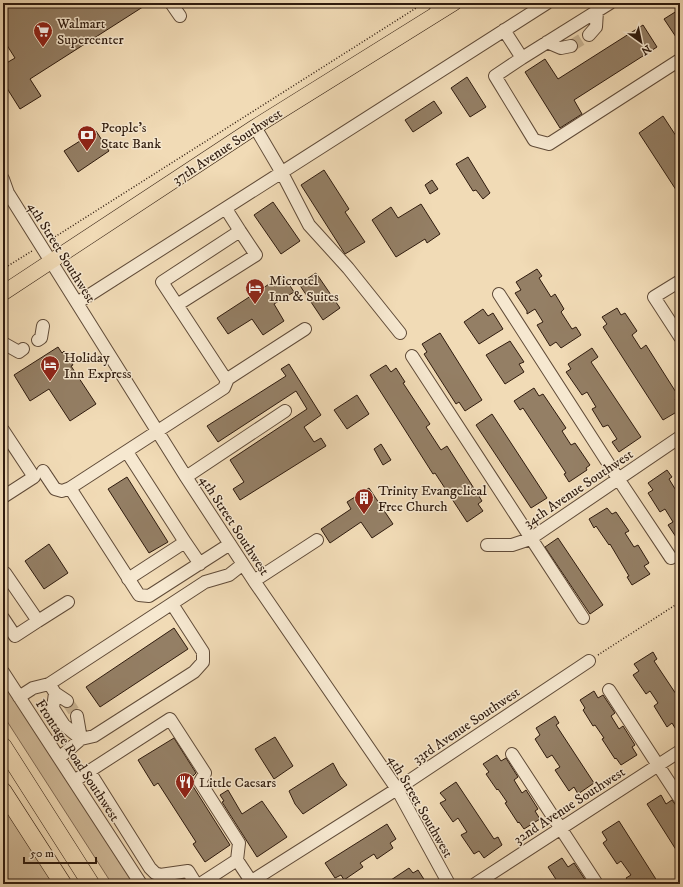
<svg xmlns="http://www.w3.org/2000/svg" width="683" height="887" viewBox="0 0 683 887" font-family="'IM FELL DW Pica',serif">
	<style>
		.green { fill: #d0ba99; stroke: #806a54 }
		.building { fill: #947f65; stroke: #2f1b0e }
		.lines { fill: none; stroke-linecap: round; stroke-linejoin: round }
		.minor-tunnel { stroke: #cab594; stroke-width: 12; stroke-dasharray: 12 6; stroke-linecap: butt }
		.minor-casing { stroke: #604b38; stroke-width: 14 }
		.major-casing { stroke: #2f1b0e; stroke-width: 16 }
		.highway-casing { stroke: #2f1b0e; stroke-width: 18 }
		.path { stroke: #2f1b0e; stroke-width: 1.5; stroke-dasharray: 1 2; stroke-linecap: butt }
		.minor { stroke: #f6e8d0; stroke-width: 12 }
		.major { stroke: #f1dbb6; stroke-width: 15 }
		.highway { stroke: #f1dbb6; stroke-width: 17 }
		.labels { text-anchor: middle; stroke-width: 3; stroke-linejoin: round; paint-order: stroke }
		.poi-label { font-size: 14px; fill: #2f1b0e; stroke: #f6e8d0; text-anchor: start }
		.street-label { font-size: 14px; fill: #2f1b0e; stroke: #f6e8d0 }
	</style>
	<rect width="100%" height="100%" fill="#f1dbb6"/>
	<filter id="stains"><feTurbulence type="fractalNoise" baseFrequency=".005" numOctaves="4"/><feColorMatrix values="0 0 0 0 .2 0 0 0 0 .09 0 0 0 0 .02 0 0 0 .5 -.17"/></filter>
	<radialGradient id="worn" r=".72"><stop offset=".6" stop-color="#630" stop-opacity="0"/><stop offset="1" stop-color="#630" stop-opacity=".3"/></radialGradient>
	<path class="green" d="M3 683 134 884H112L3 715Z
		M3 805 54 884 3 883Z"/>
	<path class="building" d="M3 3H149L30 79 41 96 20 109 3 82V65L15 58 3 39Z
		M680 9V43L664 19Z
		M643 25 657 47 574 100 582 114 560 128 525 72 545 59 558 79Z
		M467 77 486 107 470 117 451 88Z
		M434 101 442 113 413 132 405 120Z
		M663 116 680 142V196L639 133Z
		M96 131 109 151 78 172 64 151Z
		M468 157 490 193 483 199 476 190 473 191 456 164Z
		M324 170 349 209 345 212 365 242 345 254 301 185Z
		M432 180 438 189 430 194 425 185Z
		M273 202 300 241 281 254 254 215Z
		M421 204 440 234 427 243 425 239 396 257 372 220 391 207 398 218Z
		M537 269 542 276 539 278 551 297 555 294 564 309 561 312 572 329 576 327 581 335 561 348 556 342 550 346 537 325 543 322 535 309 527 314V311L515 293 521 290 516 282Z
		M316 273 340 308 323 320 299 284Z
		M283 275 294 292 274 304 284 321 263 335 252 319 228 334 217 318Z
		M617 308 621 315 625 313 637 331 632 335 641 349 646 345 679 397 675 399 680 407V410L663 420 603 327 607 324 602 317Z
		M483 309 488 316 493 313 503 329 479 344 464 322Z
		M440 333 482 400 465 411 459 402 456 404 424 354 427 352 422 344Z
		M510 341 524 362 519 364 524 372 505 384 486 355Z
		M58 347 62 353 64 351 73 365 71 366 96 404 70 421 49 389 30 401 14 375Z
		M592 348 598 357 591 362 641 437 619 452 612 442 617 439 608 425 603 427 592 409 596 407 587 392 582 395 566 372 571 369 568 364Z
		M289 364 321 415 304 427 314 442 321 438 326 446 240 500 233 489 244 482 230 460 307 409 296 391 218 442 207 426 286 376 281 369Z
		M386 365 391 372 396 368 405 382 403 383 430 424 426 427 441 450 447 446 482 501 478 504 483 511 467 522 435 473 433 474 370 375Z
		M534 388 539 396 543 394 566 428 562 431 571 445 575 443 590 465 586 468 587 470 569 482 564 474 566 473 523 408 520 410 514 401Z
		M357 395 369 414 347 429 334 410Z
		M492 414 547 498 531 508 476 425Z
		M381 444 391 460 383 465 374 449Z
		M667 470 672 477 669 479 680 497V543L668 525 673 522 665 509 660 512 648 493 653 490 648 483Z
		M127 477 168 542 149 553 108 489Z
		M369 488 393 524 372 538 361 522 330 543 321 529 351 509 347 502Z
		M607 508 612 514 616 512 629 531 625 533 634 547 638 545 649 563 644 566 650 574 632 585 627 577 629 576 610 544 609 545 596 526 594 528 589 519Z
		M558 538 603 605 590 614 545 547Z
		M49 544 68 573 44 589 25 561Z
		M174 628 188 649 100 707 86 687Z
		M653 652 657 659 654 661 680 700V736L672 723 667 727 654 706 658 703 650 691 646 694 633 675 639 671 634 664Z
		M594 691 598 698 603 695 615 713 611 716 619 729 623 726 635 745 632 747 637 755 621 765 616 758 615 759 602 739 604 738 595 725 593 726 583 710 585 708 580 700Z
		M555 716 559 723 556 725 594 783 578 794 574 787 569 791 555 770 560 767 552 755 547 758 535 739 540 735 536 728Z
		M275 737 293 766 274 779 255 749Z
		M174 738 196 773 189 780 230 845 205 862 193 844 196 842 158 783 154 786 138 760Z
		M497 755 501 761 506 758 518 777 514 780 522 793 526 790 538 809 535 811 540 819 524 829 519 822 518 823 505 803 507 802 498 789 497 790 486 774 489 772 483 764Z
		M333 763 340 776 347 785 303 814 295 804 289 791Z
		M456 782 494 839 498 837 502 845 484 858 479 851 474 854 461 835 467 832 458 818 453 822 440 803 446 800 440 793Z
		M228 790 242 814 262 801 287 837 257 857 222 802 224 801 220 795Z
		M661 795 666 804 672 800 680 811V856L647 804Z
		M619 821 659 884H630L626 878 631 875 621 861 617 864 603 843 607 840 602 832Z
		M387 824 396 839 390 843 393 848 377 859 374 854 360 863 363 867 344 880 341 875 335 878 325 863Z
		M562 858 568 867 574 863 588 884H559L548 867Z
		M409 868 413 873 418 870 427 884H385Z"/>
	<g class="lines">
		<path class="minor-tunnel" d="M571 46 589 35
			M67 701 77 716"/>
		<g class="minor-casing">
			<path id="minor" d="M171 3 180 16
				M434 3 440 12
				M504 30 522 58 495 76 534 140 549 144 678 61
				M589 35 596 27 597 11
				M547 42 561 48 571 46
				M522 58 610 3
				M255 127 282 173 309 225 348 268 400 333
				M3 179 8 193 186 477 254 581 397 789 449 884
				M680 281 654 297 680 337
				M499 294 619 480 671 558
				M77 303 547 3
				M177 305 256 255 240 231
				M38 340 41 338 43 326
				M3 343 19 352 23 349
				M412 356 583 618
				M226 380 305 329
				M3 430 34 477 3 497
				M127 452 185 542 128 579
				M43 471 55 489 62 491 70 488 224 388 227 381 162 282 240 231 226 209
				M186 477 285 411
				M70 488 139 595 149 596 230 544
				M185 542 200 564
				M487 545H512L530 539 680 437
				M3 574 5 573 38 621 15 636 3 618
				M254 581 317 540
				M38 621 68 602
				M3 672 141 884
				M52 688 55 693 67 701
				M609 690 680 799
				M55 693 53 708 64 725 81 739
				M19 697 33 688 49 684 205 582 229 575 243 564
				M77 716 81 739
				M512 754 597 884
				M59 758 81 739 94 736 194 672 203 662V652L172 604
				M89 771 150 868 155 873 160 875 188 871 196 884
				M74 781 170 719 205 773 200 782 239 843 237 860 251 881
				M200 884 237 860
				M247 884 397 789 589 661
				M475 884 680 751"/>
		</g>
		<g class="major-casing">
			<path id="major" d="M3 293 255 127 454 3"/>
		</g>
		<g class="highway-casing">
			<path id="highway" d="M3 746 91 884
				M3 791 63 884"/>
		</g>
		<path class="path" d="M50 240 424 3
			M3 269 32 251
			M598 655 680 602"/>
		<use href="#minor" class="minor"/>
		<use href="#major" class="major"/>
		<use href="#highway" class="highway"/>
	</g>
	<defs>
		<g id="supermarket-pin" transform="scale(1)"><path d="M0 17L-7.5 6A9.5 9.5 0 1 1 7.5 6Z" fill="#8f2418" stroke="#f6e8d0"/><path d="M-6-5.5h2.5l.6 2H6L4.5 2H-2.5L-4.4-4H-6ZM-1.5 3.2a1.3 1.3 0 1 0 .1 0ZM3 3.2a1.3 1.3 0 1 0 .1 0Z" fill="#fff"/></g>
		<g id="bank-pin" transform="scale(1)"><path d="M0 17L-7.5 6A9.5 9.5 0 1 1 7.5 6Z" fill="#8f2418" stroke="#f6e8d0"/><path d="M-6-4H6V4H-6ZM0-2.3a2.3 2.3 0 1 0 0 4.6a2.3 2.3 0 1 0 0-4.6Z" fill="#fff"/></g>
		<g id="hotel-pin" transform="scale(1)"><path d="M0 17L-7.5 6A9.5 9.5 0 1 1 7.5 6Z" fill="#8f2418" stroke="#f6e8d0"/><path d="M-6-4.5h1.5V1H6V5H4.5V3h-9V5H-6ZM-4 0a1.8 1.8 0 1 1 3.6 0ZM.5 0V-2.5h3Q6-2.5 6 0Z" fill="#fff"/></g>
		<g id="building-pin" transform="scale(1)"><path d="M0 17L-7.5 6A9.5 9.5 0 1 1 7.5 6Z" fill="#8f2418" stroke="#f6e8d0"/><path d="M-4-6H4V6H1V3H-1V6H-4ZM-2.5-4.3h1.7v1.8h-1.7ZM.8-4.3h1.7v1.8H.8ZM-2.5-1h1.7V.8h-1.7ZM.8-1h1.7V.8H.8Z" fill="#fff"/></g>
		<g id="restaurant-pin" transform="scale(1)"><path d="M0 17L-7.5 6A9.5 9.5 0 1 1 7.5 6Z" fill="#8f2418" stroke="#f6e8d0"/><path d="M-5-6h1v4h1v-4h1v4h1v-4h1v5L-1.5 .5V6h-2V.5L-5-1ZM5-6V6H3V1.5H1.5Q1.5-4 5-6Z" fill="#fff"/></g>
	</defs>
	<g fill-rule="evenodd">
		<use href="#supermarket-pin" x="43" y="31"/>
		<use href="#bank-pin" x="87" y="135"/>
		<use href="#hotel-pin" x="255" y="288"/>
		<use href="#hotel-pin" x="50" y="365"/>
		<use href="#building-pin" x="364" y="498"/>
		<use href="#restaurant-pin" x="185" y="782"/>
	</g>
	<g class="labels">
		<g class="poi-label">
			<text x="57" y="28">Walmart<tspan x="57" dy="16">Supercenter</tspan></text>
			<text x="101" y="132">People’s<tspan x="101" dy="16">State Bank</tspan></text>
			<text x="269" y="285">Microtel<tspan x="269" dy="16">Inn &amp; Suites</tspan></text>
			<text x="64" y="362">Holiday<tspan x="64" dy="16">Inn Express</tspan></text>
			<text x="378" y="495">Trinity Evangelical<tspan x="378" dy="16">Free Church</tspan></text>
			<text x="199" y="787">Little Caesars</text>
		</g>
		<g class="street-label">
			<text transform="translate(227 146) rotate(-33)" y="5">37th Avenue Southwest</text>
			<text transform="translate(62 252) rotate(58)" y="5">4th Street Southwest</text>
			<text transform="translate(578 488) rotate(-34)" y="5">34th Avenue Southwest</text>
			<text transform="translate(235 525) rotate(57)" y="5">4th Street Southwest</text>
			<text transform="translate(466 725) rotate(-34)" y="5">33rd Avenue Southwest</text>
			<text transform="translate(78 760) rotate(57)" y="5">Frontage Road Southwest</text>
			<text transform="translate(569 805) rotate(-33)" y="5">32nd Avenue Southwest</text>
			<text transform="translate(421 806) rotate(60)" y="5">4th Street Southwest</text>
		</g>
	</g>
	<rect width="683" height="887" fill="none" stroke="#f1dbb6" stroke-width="16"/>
	<rect x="4" y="4" width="675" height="879" fill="none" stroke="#2f1b0e" stroke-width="2"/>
	<rect x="8" y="8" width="667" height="871" fill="none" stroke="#2f1b0e"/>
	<g transform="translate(641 42) rotate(147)" stroke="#f6e8d0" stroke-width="3" paint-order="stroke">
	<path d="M0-3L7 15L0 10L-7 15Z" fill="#2f1b0e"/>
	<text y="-6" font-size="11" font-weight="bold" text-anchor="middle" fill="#2f1b0e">N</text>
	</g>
	<path d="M24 857v6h72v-6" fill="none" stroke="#2f1b0e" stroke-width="2"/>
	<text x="30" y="857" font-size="12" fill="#2f1b0e" stroke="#f6e8d0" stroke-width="3" paint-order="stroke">50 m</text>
	<rect width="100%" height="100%" filter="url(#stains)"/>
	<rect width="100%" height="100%" fill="url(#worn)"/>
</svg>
